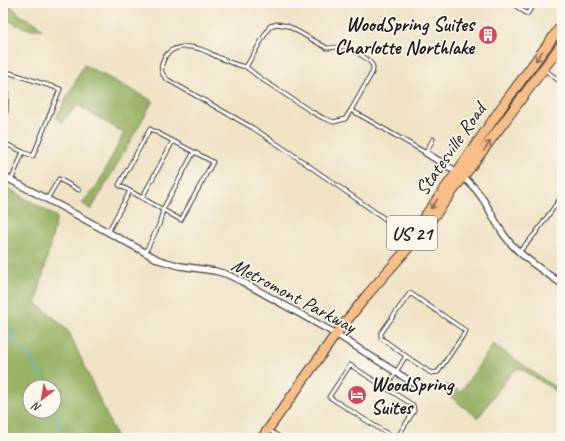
<svg xmlns="http://www.w3.org/2000/svg" width="565" height="441" viewBox="0 0 565 441" font-family="Caveat,sans-serif">
	<style>
		.forest { fill: #99b366; stroke: #5a6841; fill-rule: evenodd }
		.lines { fill: none; stroke-linecap: round; stroke-linejoin: round }
		.stream { stroke: #52bdcd; stroke-width: 1.5 }
		.lane-casing { stroke: #3c3a35; stroke-width: 5 }
		.street-casing { stroke: #3c3a35; stroke-width: 8 }
		.primary-casing { stroke: #3c3a35; stroke-width: 11 }
		.lane { stroke: #fff; stroke-width: 3 }
		.street { stroke: #fff; stroke-width: 5.5 }
		.primary { stroke: #f7be87; stroke-width: 9 }
		.oneway { stroke: #8a6d52 }
		.labels { text-anchor: middle; stroke-width: 3.5; stroke-linejoin: round; paint-order: stroke }
		.shield { fill: #fbf7ec; stroke: #5f5e5a; stroke-width: 1 }
		.shield-label { font-size: 19px; font-weight: bold; fill: #1c1c1c }
		.poi-label { font-size: 20px; font-weight: bold; fill: #1c1c1c; stroke: #fbf7ec; text-anchor: end }
		.street-label { font-size: 20px; fill: #1c1c1c; stroke: #fbf7ec }
	</style>
	<rect width="100%" height="100%" fill="#fbf7ec"/>
	<filter id="ink" filterUnits="userSpaceOnUse"><feTurbulence type="fractalNoise" baseFrequency=".025" numOctaves="2"/><feDisplacementMap in="SourceGraphic" scale="8" xChannelSelector="R" yChannelSelector="G"/><feConvolveMatrix kernelMatrix="1 2 1 2 8 2 1 2 1" color-interpolation-filters="sRGB"/></filter>
	<filter id="wash" filterUnits="userSpaceOnUse"><feTurbulence type="fractalNoise" baseFrequency=".012" numOctaves="4" result="noise"/><feDisplacementMap in="SourceGraphic" scale="16" xChannelSelector="R" yChannelSelector="G"/><feGaussianBlur stdDeviation="0.9" result="paint"/><feColorMatrix in="noise" values="0 0 0 0 0 0 0 0 0 0 0 0 0 0 0 0 0 1.4 0 .05"/><feComposite in="paint" operator="in"/></filter>
	<g filter="url(#wash)">
		<rect width="100%" height="100%" fill="#efe3c4"/>
		<path class="forest" d="M3 3H8L21 16 36 23 42 29H29L17 25 3 17Z
			M84 65 153 101 91 210 82 203 97 186 124 133 77 105 62 122 56 118Z
			M3 185 57 217 36 303 58 321 69 332 117 438H3ZM30 387H54V411H30Z
			M493 344 562 392V395L520 368 512 372 478 418 442 390 446 384 461 392Z"/>
		<g class="lines">
			<path class="stream" d="M3 312 11 331 14 342
				M3 340 14 342 24 350 30 356 37 368 45 387
				M54 410 64 438"/>
		</g>
	</g>
	<g filter="url(#ink)">
		<g class="lines">
			<g class="lane-casing">
				<path id="lane" d="M512 3 527 14 535 3
					M277 24 288 26 327 48C333 48 341 46 346 47 352 49 373 61 373 67 374 68 372 72 372 73L351 110 345 119 334 122 323 118 312 112 263 80 246 67 270 26Z
					M246 67C237 65 228 62 220 58 214 56 209 52 203 50 187 44 167 45 162 64 160 71 163 76 168 80L253 128 292 154 408 235
					M545 70 562 83
					M351 110 426 153 433 139
					M6 112 7 72 60 89 33 156 23 152 11 181
					M6 144 23 152
					M130 191 181 220 213 162 194 152
					M142 198 173 141
					M47 199 59 179 79 190
					M108 232 130 191 119 185 150 129 194 152 163 209 159 225 145 253
					M519 252 535 234 562 196
					M386 388 413 405 414 411 398 436H391L329 397 350 365 386 388 406 356 431 373 438 372 466 331 410 293 381 333V338L406 356
					M269 430 281 438"/>
			</g>
			<g class="street-casing">
				<path id="street" d="M426 153C438 161 453 168 464 178 473 185 480 194 486 204 492 214 497 225 504 235 518 255 542 270 562 284
					M3 176 62 207 159 260 180 266 215 271 226 274 241 281 336 334 413 383"/>
			</g>
			<g class="primary-casing">
				<path id="primary" d="M404 245 457 172 506 101 562 25
					M262 438 336 334 368 294 423 231 562 44"/>
			</g>
			<use href="#lane" class="lane"/>
			<use href="#street" class="street"/>
			<use href="#primary" class="primary"/>
		</g>
		<defs><path id="oneway-shaft" d="M-6 0H5M1.5-3L5.5 0L1.5 3" fill="none" stroke-width="1.6" stroke-linecap="round" stroke-linejoin="round"/></defs>
		<g class="oneway">
			<use href="#oneway-shaft" transform="translate(539 56) rotate(126)"/>
			<use href="#oneway-shaft" transform="translate(487 146) rotate(-54)"/>
			<use href="#oneway-shaft" transform="translate(434 204) rotate(127)"/>
		</g>
	</g>
	<defs>
		<g id="building-disc" transform="scale(1)"><circle r="9.5" fill="#d1495b" stroke="#fbf7ec"/><path d="M-4-6H4V6H1V3H-1V6H-4ZM-2.5-4.3h1.7v1.8h-1.7ZM.8-4.3h1.7v1.8H.8ZM-2.5-1h1.7V.8h-1.7ZM.8-1h1.7V.8H.8Z" fill="#fff"/></g>
		<g id="hotel-disc" transform="scale(1)"><circle r="9.5" fill="#d1495b" stroke="#fbf7ec"/><path d="M-6-4.5h1.5V1H6V5H4.5V3h-9V5H-6ZM-4 0a1.8 1.8 0 1 1 3.6 0ZM.5 0V-2.5h3Q6-2.5 6 0Z" fill="#fff"/></g>
	</defs>
	<g fill-rule="evenodd">
		<use href="#building-disc" x="488" y="35"/>
		<use href="#hotel-disc" x="357" y="395"/>
	</g>
	<g class="labels">
		<rect class="shield" x="387" y="216" width="50" height="34" rx="3"/>
		<g class="shield-label">
			<text x="412" y="240">US 21</text>
		</g>
		<g class="poi-label">
			<text x="474" y="31">WoodSpring Suites<tspan x="474" dy="23">Charlotte Northlake</tspan></text>
			<text x="371" y="391" text-anchor="start">WoodSpring<tspan x="371" dy="23">Suites</tspan></text>
		</g>
		<g class="street-label">
			<text transform="translate(450 149) rotate(-55)" y="7">Statesville Road</text>
			<text transform="translate(294 295) rotate(28)" y="7">Metromont Parkway</text>
		</g>
	</g>
	<rect width="565" height="441" fill="none" stroke="#fbf7ec" stroke-width="16"/>
	<g transform="translate(42 399) rotate(211)"><circle r="19" fill="#fbf7ec" stroke="#a29f99"/>
	<path d="M0-3L7 15L0 10L-7 15Z" fill="#d1495b"/>
	<text y="-6" font-size="11" font-weight="bold" text-anchor="middle" fill="#1c1c1c">N</text>
	</g>
</svg>
